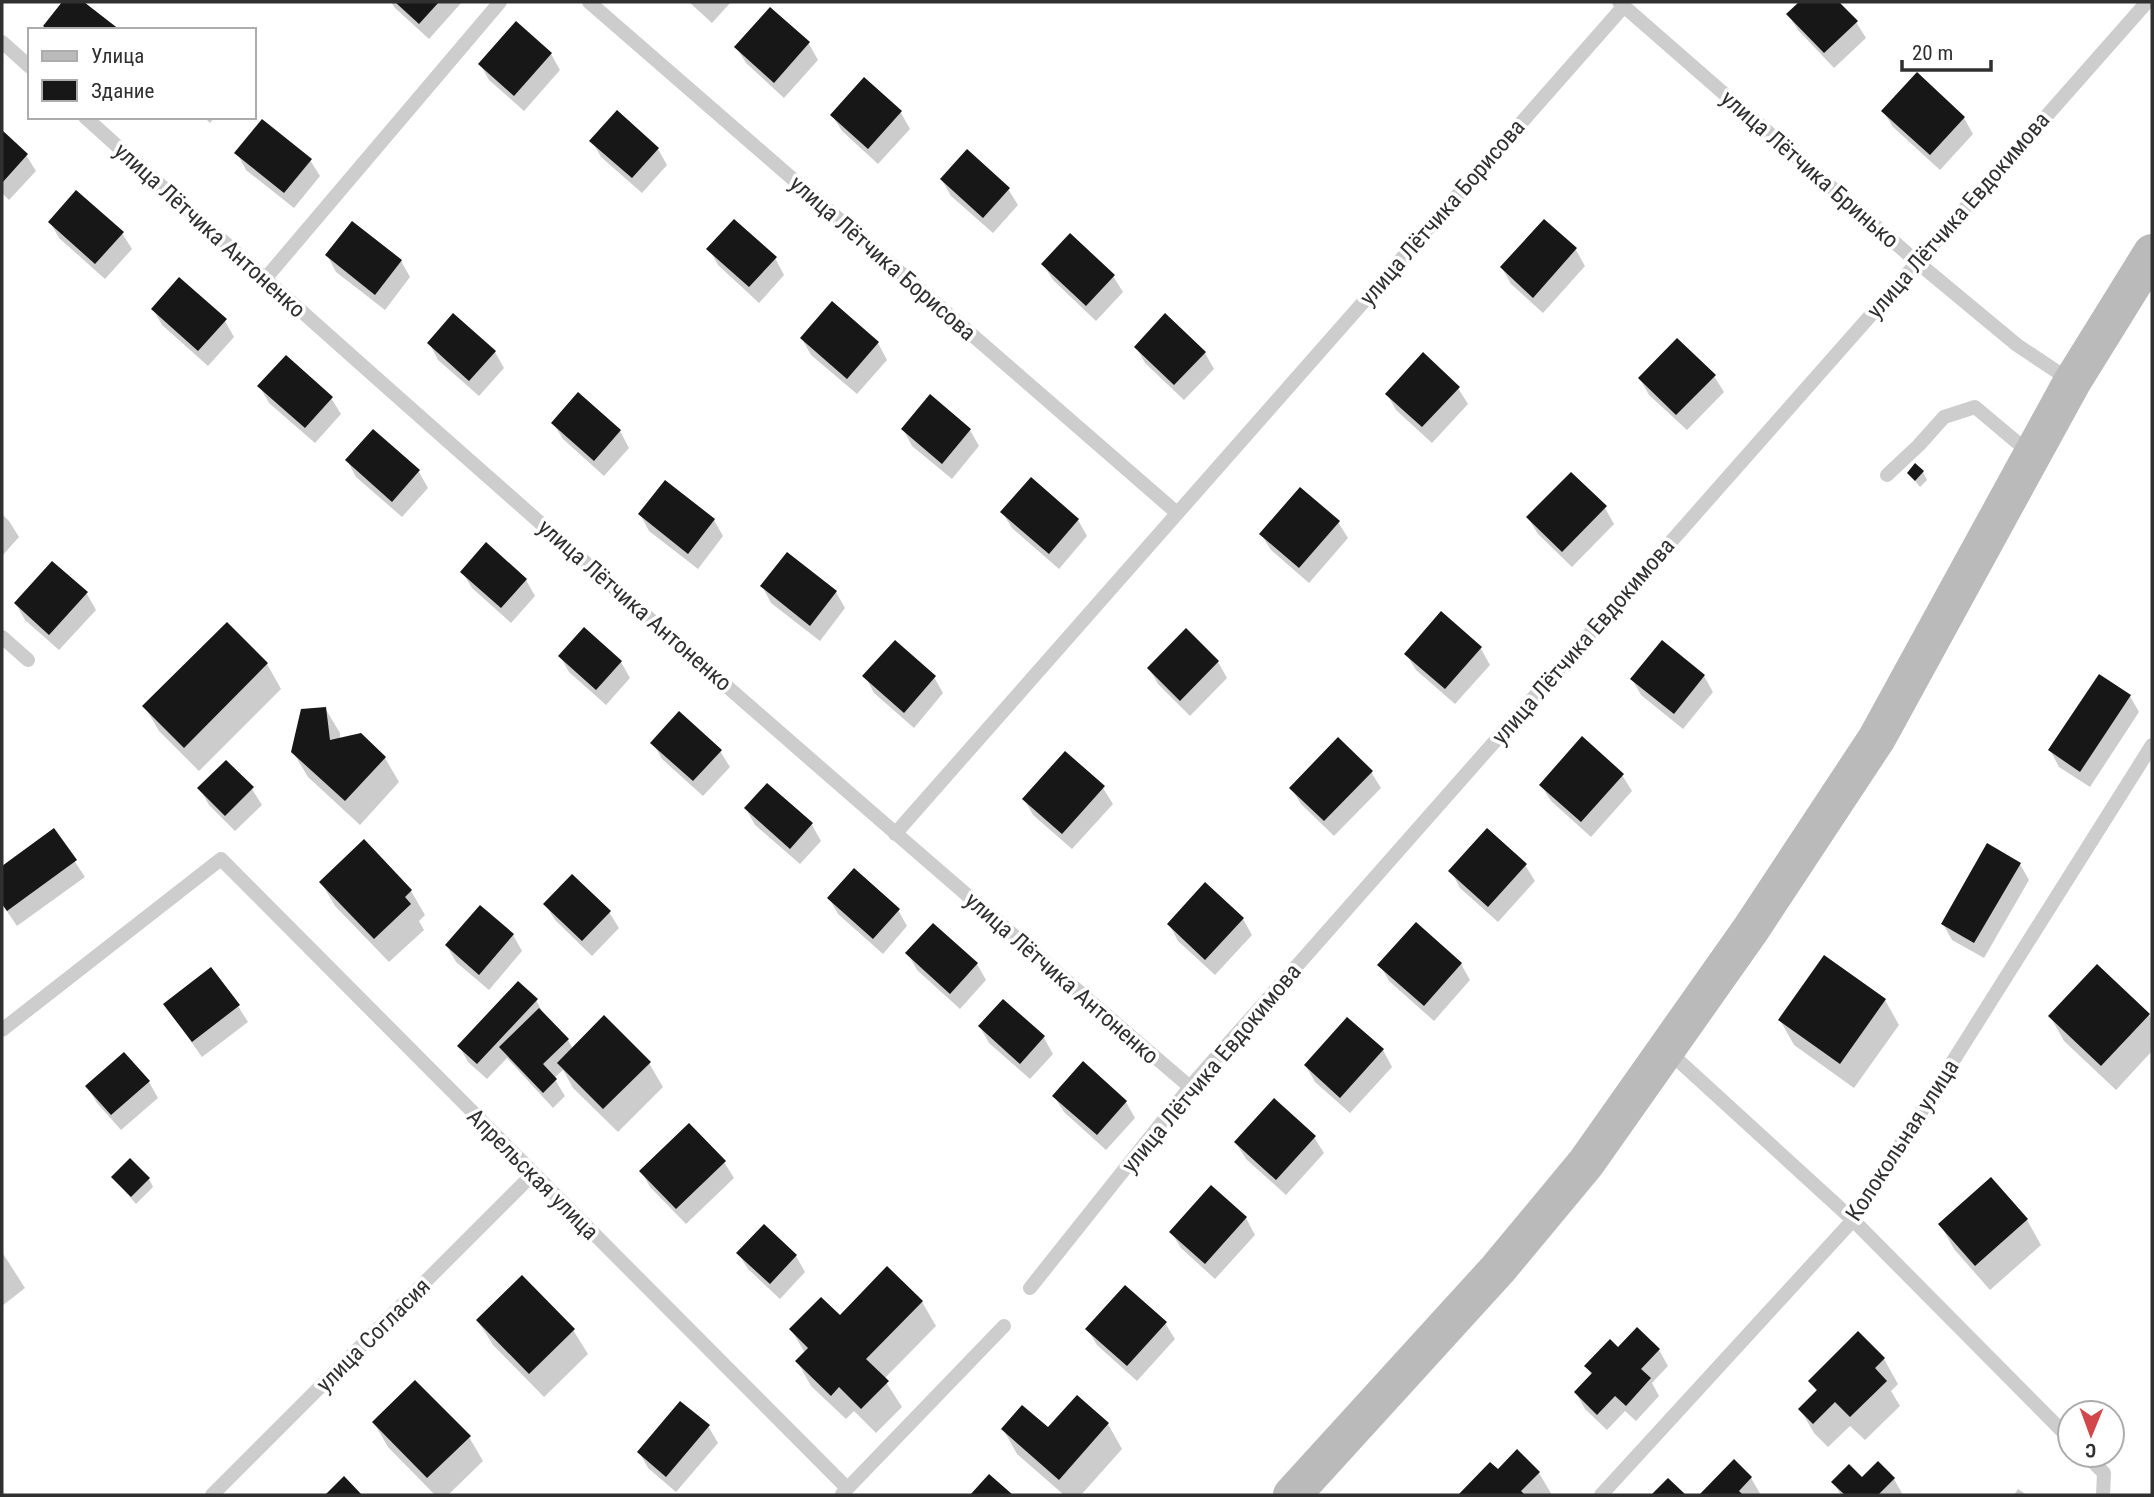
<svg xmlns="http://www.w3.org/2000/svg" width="2154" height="1497" viewBox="0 0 2154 1497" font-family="'Roboto Condensed',sans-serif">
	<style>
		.shadow { fill: #0003 }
		.building { fill: #171717 }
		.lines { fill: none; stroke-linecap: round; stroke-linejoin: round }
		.lane { stroke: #cdcdcd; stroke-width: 14 }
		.secondary { stroke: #bababa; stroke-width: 38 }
		.labels { text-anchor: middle; stroke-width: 7; stroke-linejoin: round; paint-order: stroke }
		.street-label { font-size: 23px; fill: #303030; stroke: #fff }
	</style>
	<rect width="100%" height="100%" fill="#fff"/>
	<path class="shadow" d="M391 2H462L429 39 395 8Z
		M689 2H731L712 23Z
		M1801 2H1837L1856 22 1866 38 1834 68 1798 30 1788 14Z
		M770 9 809 44 818 60 784 98 746 63 736 47Z
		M551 54 560 70 524 111 489 80 480 64Z
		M864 80 901 113 910 129 878 164 842 131 832 115Z
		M1883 111 1964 118 1973 134 1940 170 1893 127Z
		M617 112 658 149 667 165 642 193 601 157 592 141Z
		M204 117H215L210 123Z
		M2 133 26 155 36 171 9 200 2 193Z
		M237 153 310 160 320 176 294 208 246 170Z
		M942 180 1008 189 1018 205 993 233 951 196Z
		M1544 221 1576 250 1585 266 1543 313 1511 284 1502 268Z
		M50 222 122 233 132 249 105 279 59 238Z
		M709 249 775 258 784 275 759 303 718 265Z
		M327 255 401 261 410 277 385 310 336 272Z
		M1043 264 1113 276 1123 292 1096 321 1053 280Z
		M153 309 225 321 234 337 208 366 162 325Z
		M454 315 495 352 504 368 479 396 438 360 429 343Z
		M802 339 878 343 887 360 857 394 811 355Z
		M1136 347 1205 353 1214 369 1184 400 1145 363Z
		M1714 376 1724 392 1687 430 1649 395 1640 379Z
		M260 387 331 398 341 414 315 443 269 403Z
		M1458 388 1468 404 1432 443 1396 410 1387 394Z
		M930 397 970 430 979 446 952 479 912 446 903 429Z
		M553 423 620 431 629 448 604 476 563 439Z
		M373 431 419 472 428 488 402 517 356 477 347 460Z
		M1923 472 1927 480 1920 487 1909 473Z
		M1031 479 1078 520 1087 536 1059 569 1012 528 1002 512Z
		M1605 508 1614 524 1572 567 1538 534 1528 518Z
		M2 514 9 521 19 537 2 556Z
		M640 514 714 520 723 536 698 569 649 531Z
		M1338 522 1348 538 1309 583 1271 550 1261 534Z
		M462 572 526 580 535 596 511 623 472 588Z
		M762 586 836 592 845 608 820 641 771 603Z
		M87 594 96 610 59 650 25 620 16 604Z
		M1442 614 1481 649 1490 665 1455 704 1416 670 1406 654Z
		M227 625 267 664 281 689 199 771 159 731 145 707Z
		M1662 642 1704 676 1713 692 1683 729 1641 695 1632 679Z
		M560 656 621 662 630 678 606 705 569 672Z
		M1218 662 1227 678 1190 716 1158 684 1149 668Z
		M865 676 934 677 943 693 914 728 874 693Z
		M2130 696 2139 712 2090 787 2059 767 2050 750Z
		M325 708 340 733V739L385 758 399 782 360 825 308 777 293 752Z
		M653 743 720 751 730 767 703 796 662 759Z
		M1371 772 1381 788 1334 836 1301 804 1291 788Z
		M1622 775 1632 791 1591 837 1551 801 1541 785Z
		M767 785 812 825 821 841 800 864 755 825 746 809Z
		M1103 788 1113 804 1072 849 1033 815 1024 799Z
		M200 789H252L262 805 235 831 209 805Z
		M54 830 85 877 17 926 2 904V868Z
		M2020 864 2029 880 1984 958 1952 940 1943 924Z
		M1525 865 1535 881 1498 922 1460 888 1451 871Z
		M321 882 411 891 425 915 419 921 424 930 389 962 335 906Z
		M829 898 898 910 907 926 883 954 838 914Z
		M545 904 609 912 619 928 592 956 555 920Z
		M1243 919 1252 935 1215 975 1178 941 1169 924Z
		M513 935 522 951 489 990 456 962 447 946Z
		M908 954 977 964 986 980 960 1009 917 970Z
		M1461 964 1470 980 1434 1021 1389 981 1380 965Z
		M536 1000 545 1017 568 1040 573 1049 649 1063 663 1087 618 1132 573 1088 563 1070 554 1078 565 1096 553 1108 507 1058 487 1079 468 1062 459 1046Z
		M1885 1000 1899 1025 1854 1088 1794 1045 1780 1020Z
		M1003 1001 1044 1038 1053 1054 1030 1079 989 1043 980 1027Z
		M165 1005 238 1006 248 1022 202 1057Z
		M2149 1015 2152 1020V1051L2116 1090 2064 1041 2050 1016Z
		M1383 1050 1392 1067 1350 1113 1315 1082 1306 1066Z
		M149 1082 158 1098 121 1130 97 1103 87 1086Z
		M1054 1096 1126 1102 1135 1118 1106 1150 1064 1112Z
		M1314 1137 1324 1153 1286 1195 1246 1159 1236 1143Z
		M724 1162 734 1178 686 1224 650 1187 641 1171Z
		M113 1177 149 1179 153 1187 136 1204Z
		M1991 1179 2027 1220 2041 1245 1990 1290 1954 1249 1940 1224Z
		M1246 1218 1255 1235 1215 1279 1181 1248 1171 1232Z
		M2 1252 25 1288 2 1306Z
		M738 1253 796 1256 805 1272 780 1299 748 1269Z
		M922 1302 936 1326 884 1379 902 1407 876 1433 854 1411 846 1419 811 1386 797 1361 805 1353 791 1329Z
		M478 1321 573 1330 588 1354 544 1397 493 1345Z
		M1165 1323 1175 1339 1137 1381 1097 1345 1087 1329Z
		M1858 1334 1884 1359 1898 1384 1891 1391 1900 1406 1865 1440 1850 1426 1828 1447 1814 1433 1800 1409 1817 1392 1810 1381Z
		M1618 1349 1659 1350 1668 1366 1652 1383 1659 1396 1636 1421 1625 1411 1607 1430 1585 1409 1576 1393 1592 1376 1586 1366Z
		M374 1423 469 1437 483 1461 448 1495H435L388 1447Z
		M1108 1424 1122 1449 1081 1495H1064L1017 1454 1003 1429 1048 1430Z
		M708 1426 718 1443 676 1492 648 1468 639 1452Z
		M1734 1462 1751 1478 1761 1495H1702Z
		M1490 1464 1498 1472 1539 1473 1552 1495H1460Z
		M1862 1479H1894L1903 1495H1841L1833 1482Z
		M2018 1489 2027 1495H2014Z"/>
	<path class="building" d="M62 2H84L120 30H48L43 26Z
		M395 2H439L419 24Z
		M1799 2H1839L1858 21 1824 53 1786 14Z
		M770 7 810 42 774 83 734 47Z
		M516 21 552 53 514 96 478 64Z
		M1917 72 1965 117 1930 155 1881 111Z
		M864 77 902 111 868 149 830 115Z
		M617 110 659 148 632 178 589 141Z
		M262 119 312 159 284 193 234 153Z
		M2 130 28 154 2 183Z
		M967 149 1010 188 983 218 940 179Z
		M76 190 124 232 95 264 48 222Z
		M734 219 777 257 749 287 706 249Z
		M1544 219 1577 248 1533 298 1500 267Z
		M352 221 402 260 375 295 325 255Z
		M1070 233 1115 275 1086 306 1041 264Z
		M179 277 227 319 198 351 151 309Z
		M832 301 879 342 847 379 800 338Z
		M453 313 496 351 469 381 427 343Z
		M1165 313 1206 352 1174 385 1134 347Z
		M1677 338 1716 375 1676 415 1638 378Z
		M1423 352 1460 387 1422 427 1385 394Z
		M286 355 333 397 305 428 257 386Z
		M578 392 621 430 594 461 551 423Z
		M930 394 971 429 942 464 901 429Z
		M373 429 420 470 392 502 345 460Z
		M1915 463 1924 471 1915 481 1907 473Z
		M1571 472 1607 506 1562 552 1526 517Z
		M1031 477 1079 519 1049 554 1000 512Z
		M665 480 715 519 688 554 638 514Z
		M1300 487 1340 521 1299 568 1259 534Z
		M486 542 527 579 501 608 460 572Z
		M787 552 837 591 810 626 760 586Z
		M52 561 88 592 49 635 14 603Z
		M1441 611 1482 647 1445 689 1404 654Z
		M227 622 268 663 184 748 142 706Z
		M584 627 622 661 596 690 558 656Z
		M1186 628 1219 661 1180 701 1147 668Z
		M895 640 936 676 904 713 862 676Z
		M1662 640 1705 675 1674 714 1630 679Z
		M2099 674 2131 695 2080 772 2048 750Z
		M326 707 330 740 361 733 386 757 345 801 291 752 301 709Z
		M679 711 722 750 693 781 650 743Z
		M1582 736 1624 774 1581 822 1539 785Z
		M1338 737 1373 771 1324 821 1289 788Z
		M1065 751 1105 786 1062 834 1022 799Z
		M226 760 254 787 225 816 197 788Z
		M767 783 813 823 790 849 744 808Z
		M54 828 77 860 7 911 2 904V866Z
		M1487 828 1527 864 1488 907 1448 871Z
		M364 839 412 890 405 897 411 904 374 939 319 882Z
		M1987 843 2021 863 1974 943 1941 924Z
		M854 868 900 909 873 939 827 898Z
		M572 874 611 911 582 941 543 904Z
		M1205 882 1244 918 1205 960 1167 924Z
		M480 905 514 934 479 975 445 945Z
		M1416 922 1462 963 1424 1006 1377 965Z
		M933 923 978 963 950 994 905 953Z
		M1824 955 1886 999 1840 1064 1778 1020Z
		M2097 964 2150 1014 2101 1066 2048 1016Z
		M211 967 240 1005 192 1042 163 1004Z
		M518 981 538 999 477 1064 457 1046Z
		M1003 999 1045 1036 1020 1064 978 1026Z
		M539 1008 569 1039 543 1064 557 1079 543 1093 499 1047Z
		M604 1015 651 1062 603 1109 557 1063Z
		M1347 1017 1384 1049 1340 1098 1304 1065Z
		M124 1052 150 1081 111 1115 85 1086Z
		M1083 1061 1127 1101 1097 1135 1052 1096Z
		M1274 1098 1316 1136 1276 1180 1234 1142Z
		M689 1123 726 1161 676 1209 639 1171Z
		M130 1158 150 1178 131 1197 111 1177Z
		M1991 1177 2028 1219 1975 1266 1938 1224Z
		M1211 1185 1247 1217 1205 1264 1169 1232Z
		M764 1224 797 1255 770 1284 736 1253Z
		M887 1266 923 1301 866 1359 889 1381 861 1409 839 1387 831 1396 795 1361 808 1348 789 1329 821 1297 840 1315Z
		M522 1275 575 1329 529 1374 476 1320Z
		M1125 1285 1167 1322 1127 1366 1085 1329Z
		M1637 1327 1660 1349 1641 1369 1651 1378 1626 1406 1615 1396 1597 1415 1574 1392 1592 1373 1584 1366 1610 1339 1618 1347Z
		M1858 1331 1885 1358 1875 1368 1887 1381 1850 1417 1835 1402 1813 1424 1798 1409 1817 1390 1808 1381Z
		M415 1380 471 1436 427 1478 372 1422Z
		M1077 1395 1109 1423 1059 1480 1001 1429 1022 1405 1048 1427Z
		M680 1401 710 1425 666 1477 637 1452Z
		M1517 1449 1540 1472 1521 1491 1525 1495H1458L1490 1462 1498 1469Z
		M1734 1459 1752 1477 1739 1491 1743 1495H1699Z
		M1878 1461 1895 1478 1878 1495H1845L1831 1482 1849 1464 1862 1477Z
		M989 1474 1013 1495H970Z
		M344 1476 362 1495H325Z
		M1668 1478 1686 1495H1651Z"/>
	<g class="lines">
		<path class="lane" d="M589 2 1177 513
			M1619 2 1917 262 2017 345 2071 381
			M2 42 30 67
			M85 117C449 446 818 768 1190 1087
			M265 279 500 2
			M1887 475 1919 445 1944 417 1975 407 2032 455
			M2 637 28 660
			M895 834 1624 6
			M2 1030 221 859 847 1488
			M1668 1051 1853 1220 2070 1439
			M1030 1288 1190 1087 2147 2
			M2086 1455 2104 1473 2103 1495
			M842 1494 1004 1326
			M212 1495 533 1174
			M1601 1495 1853 1220 2152 745"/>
		<path class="secondary" d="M1292 1495 1498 1269 1586 1163 1751 929 1877 738 2072 382 2152 253"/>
	</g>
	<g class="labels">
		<g class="street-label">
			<text transform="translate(1810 169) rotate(41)" y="8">улица Лётчика Бринько</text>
			<text transform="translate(1442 212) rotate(-49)" y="8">улица Лётчика Борисова</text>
			<text transform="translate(1958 215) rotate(-49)" y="8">улица Лётчика Евдокимова</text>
			<text transform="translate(210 230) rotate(42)" y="8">улица Лётчика Антоненко</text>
			<text transform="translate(883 258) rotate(41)" y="8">улица Лётчика Борисова</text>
			<text transform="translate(635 605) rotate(41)" y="8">улица Лётчика Антоненко</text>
			<text transform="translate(1583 641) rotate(-49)" y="8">улица Лётчика Евдокимова</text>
			<text transform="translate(1062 978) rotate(41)" y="8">улица Лётчика Антоненко</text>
			<text transform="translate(1211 1068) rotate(-50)" y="8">улица Лётчика Евдокимова</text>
			<text transform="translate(1902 1140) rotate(-57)" y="8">Колокольная улица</text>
			<text transform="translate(533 1174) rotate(45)" y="8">Апрельская улица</text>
			<text transform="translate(373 1335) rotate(-45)" y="8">улица Согласия</text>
		</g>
	</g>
	<rect width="2154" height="1497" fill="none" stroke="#303030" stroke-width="7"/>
	<rect x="28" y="28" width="228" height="91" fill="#ffffff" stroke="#acacac" stroke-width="2"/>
	<rect x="42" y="51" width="35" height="10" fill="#bababa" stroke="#acacac" stroke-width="2"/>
	<text x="91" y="63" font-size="21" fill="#303030">Улица</text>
	<rect x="42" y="80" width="35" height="21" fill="#171717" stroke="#acacac" stroke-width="2"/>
	<text x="91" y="98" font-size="21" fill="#303030">Здание</text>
	<g transform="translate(2091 1434) rotate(181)"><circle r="33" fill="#ffffff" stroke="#acacac" stroke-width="2"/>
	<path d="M0-5L12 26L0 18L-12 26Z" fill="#d3464a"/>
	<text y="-10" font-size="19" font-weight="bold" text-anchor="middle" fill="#303030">С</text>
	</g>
	<path d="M1902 60v10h89v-10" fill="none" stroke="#303030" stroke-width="3.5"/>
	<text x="1912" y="60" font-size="21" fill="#303030" stroke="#ffffff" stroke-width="5" paint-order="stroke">20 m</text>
</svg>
